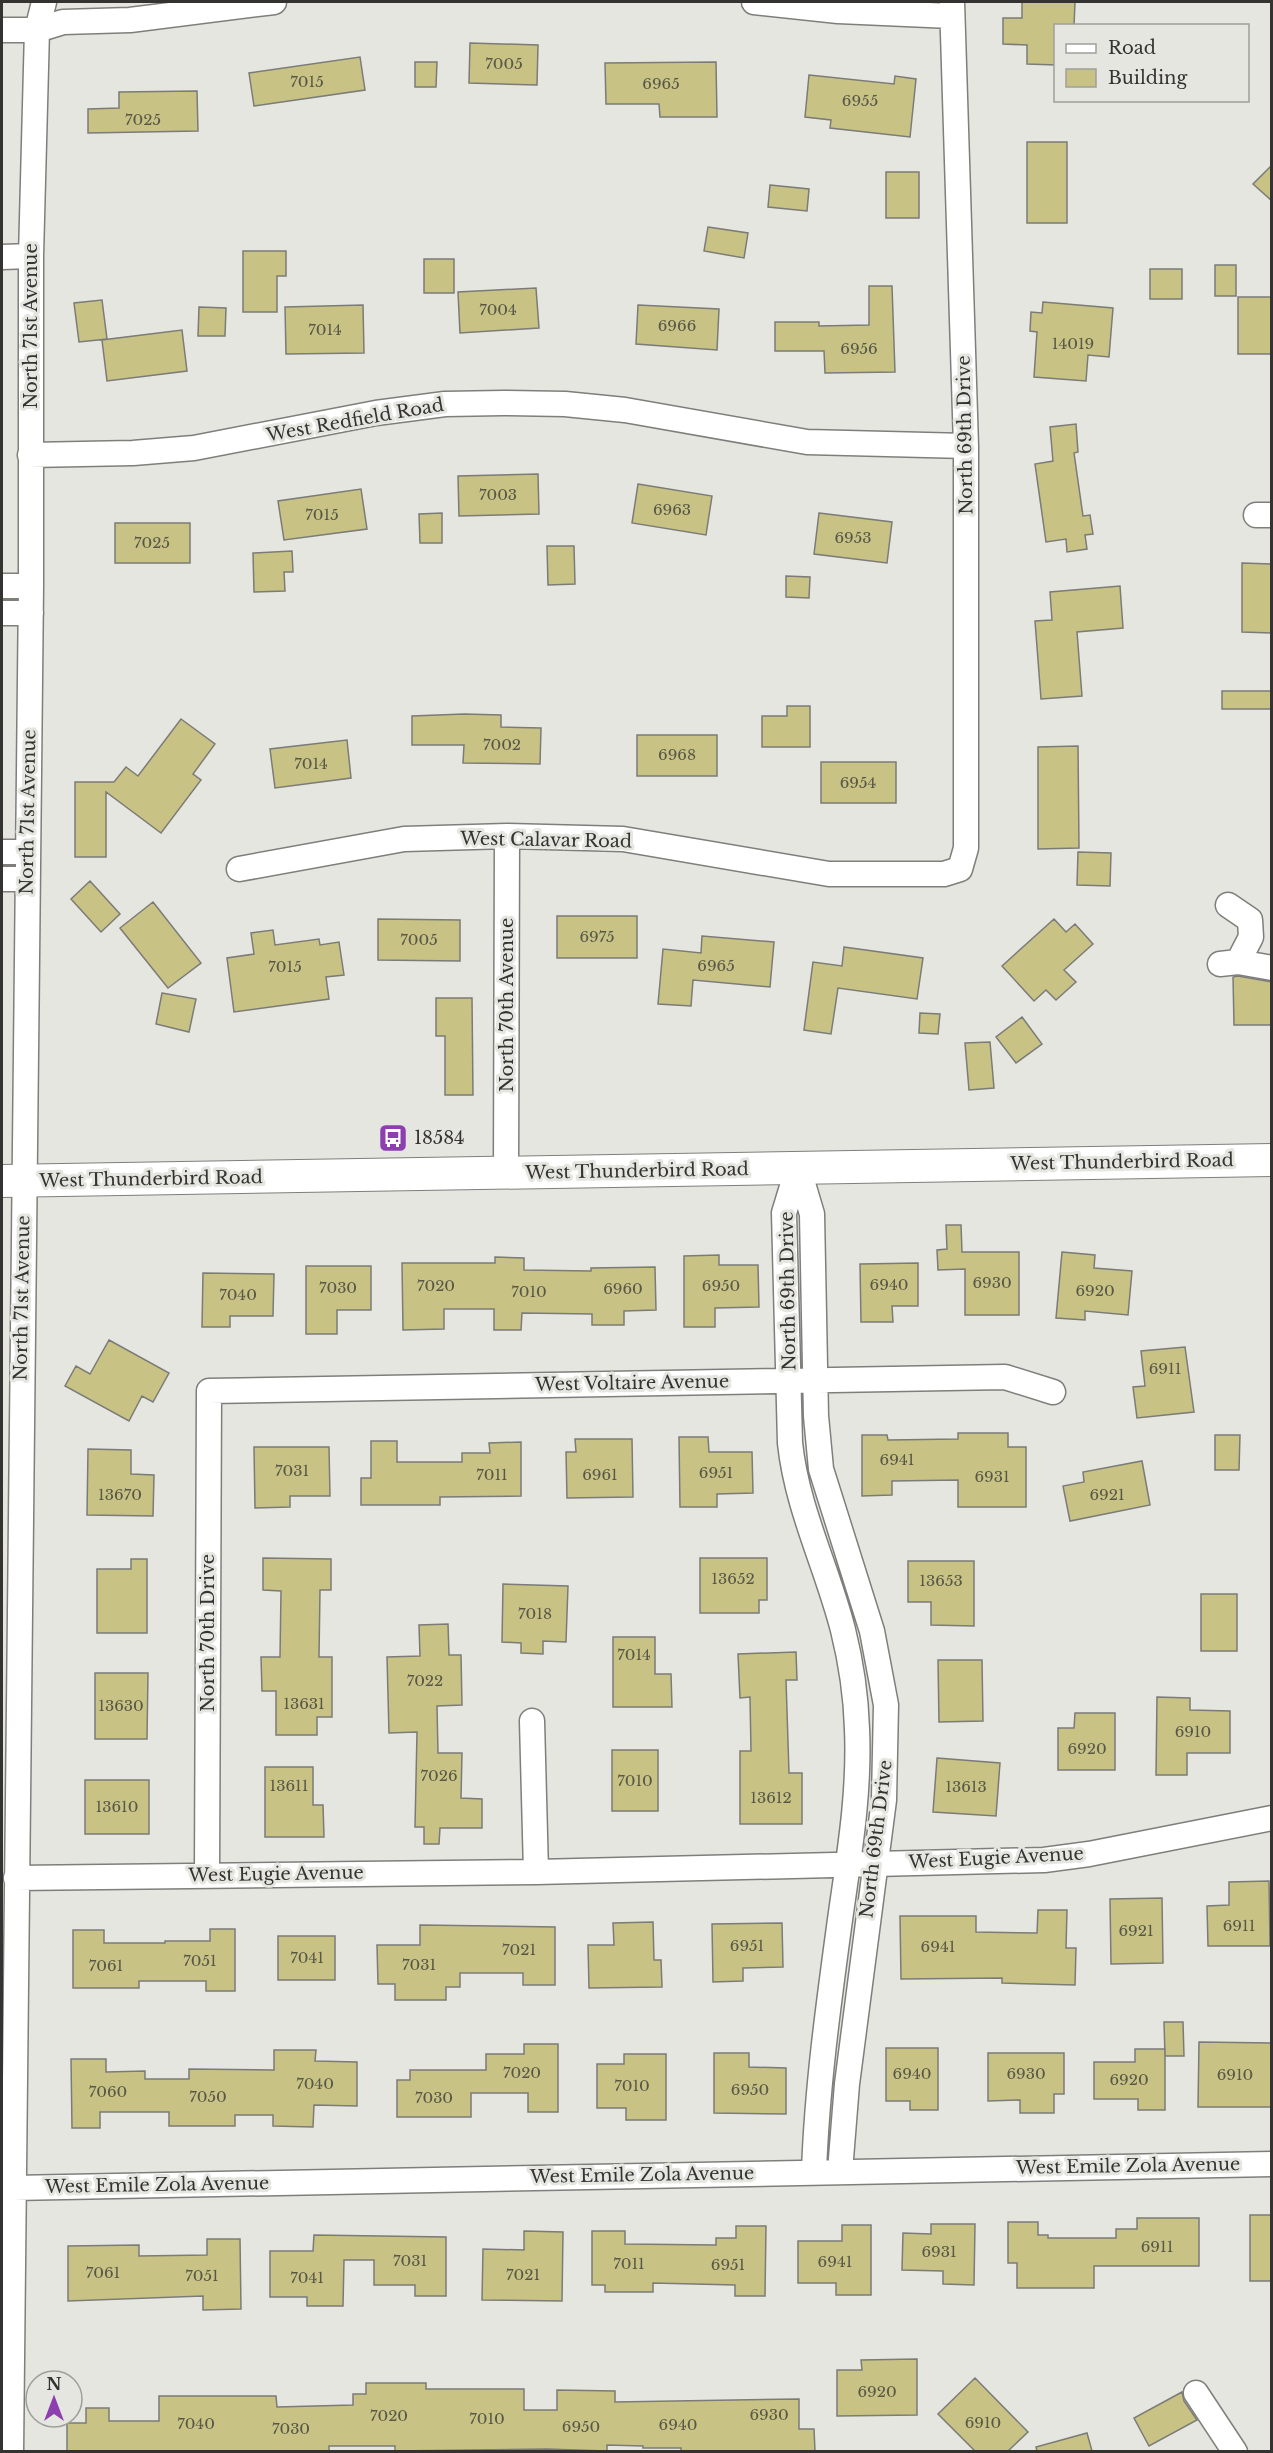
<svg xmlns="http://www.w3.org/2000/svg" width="1273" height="2453" viewBox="0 0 1273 2453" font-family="'Libre Baskerville',serif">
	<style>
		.building { fill: #c8c385; stroke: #7b7b77; stroke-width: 1.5 }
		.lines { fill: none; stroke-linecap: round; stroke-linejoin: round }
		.minor-casing { stroke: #7f7e7b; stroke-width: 27 }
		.major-casing { stroke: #7f7e7b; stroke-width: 34 }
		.minor { stroke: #fff; stroke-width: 24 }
		.major { stroke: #fff; stroke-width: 32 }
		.labels { text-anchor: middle; stroke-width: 6; stroke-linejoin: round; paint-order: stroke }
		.number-label { font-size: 15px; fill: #595747 }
		.street-label { font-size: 18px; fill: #343332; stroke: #e6e6e1 }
		.poi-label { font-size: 18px; fill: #343332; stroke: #e6e6e1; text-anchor: start }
	</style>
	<rect width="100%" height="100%" fill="#e6e6e1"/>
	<path class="building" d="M1022 2H1075L1074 26H1056V65L1027 64V45L1003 44V18H1022Z
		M470 43 538 45 537 85 469 83Z
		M360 57 365 90 254 106 249 73Z
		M415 62H437L436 87H415Z
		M716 62 717 117H660L659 104H606L605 63Z
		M809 75 894 84 895 76 916 79 910 137 830 128 831 120 805 117Z
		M197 91 198 131 88 133V109L119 108V92Z
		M1027 142H1067V223H1027Z
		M1272 165V201L1253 184Z
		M886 172H919V218H886Z
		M770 185 809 189 807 211 768 207Z
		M708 227 748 233 744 258 704 251Z
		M243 251H286V276H277V312H243Z
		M424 259H454V293H424Z
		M1215 265H1236V296H1215Z
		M1150 269H1182V299H1150Z
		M869 286H892L895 372 825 373 824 351H775V322H819V326L869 325Z
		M536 288 539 328 460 333 458 292Z
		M1238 297H1272V354H1238Z
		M102 300 107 339 79 342 74 303Z
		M1043 302 1113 308 1109 357 1088 355 1086 381 1034 377 1037 332 1030 331 1031 312 1042 313Z
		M363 305 364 353 286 354 285 307Z
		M638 305 719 309 717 350 636 344Z
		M199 307 226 308 225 336H198Z
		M182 330 187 371 107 381 102 340Z
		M1076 424 1078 452 1074 453 1083 516 1090 515 1093 534 1085 535 1087 549 1067 552 1066 539 1046 542 1035 464 1053 461 1050 427Z
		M538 474 539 514 459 516 458 476Z
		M638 484 712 496 706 535 632 523Z
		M361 489 367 529 284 540 278 501Z
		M442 513V543H420L419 514Z
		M819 513 892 522 887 563 814 554Z
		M115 523H190V563H115Z
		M547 546H574L575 584 548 585Z
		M292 551 293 572H284L285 591 254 592 253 553Z
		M1242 563 1272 564V633L1242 632Z
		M786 576 810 577 809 598 786 597Z
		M1120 586 1123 628 1077 632 1082 696 1041 699 1035 621 1052 620 1050 592Z
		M1222 691H1272V709H1222Z
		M787 706H810V747H762V716H787Z
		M464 714 501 715V727L541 728 540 764 463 763 464 745H412V716Z
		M181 719 215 744 193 774 201 780 161 833 106 792V857H75V782H114L126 767 138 776Z
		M637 735H717V776H637Z
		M347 740 351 778 275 788 270 749Z
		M1078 746 1079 848 1038 849V747Z
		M821 762H896V803H821Z
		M1078 852 1111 853 1110 886 1077 885Z
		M90 881 120 914 101 932 71 899Z
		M153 902 201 963 168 988 120 928Z
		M557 916H637V958H557Z
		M378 919 460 920V961L378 960Z
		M1054 919 1066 932 1075 924 1093 944 1064 970 1076 982 1056 1000 1046 990 1034 1001 1002 966Z
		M273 930 275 945 319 939 320 945 339 942 344 975 326 977 329 999 234 1012 227 958 254 954 251 933Z
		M702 936 774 942 770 987 693 980 691 1006 658 1004 663 949 701 953Z
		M844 947 923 958 917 999 838 988 831 1034 804 1030 813 962 842 966Z
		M1238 976 1272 982V1025H1234L1233 977Z
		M162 993 196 999 189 1032 156 1024Z
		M436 998H472L473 1095H445V1036H436Z
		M920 1013 940 1014 938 1034 919 1033Z
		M1022 1017 1042 1044 1016 1063 996 1037Z
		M990 1042 994 1088 969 1090 965 1043Z
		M946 1225H961L962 1252H1019V1315H965V1269L938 1270 937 1250 947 1249Z
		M1062 1252 1095 1255 1094 1268 1132 1271 1128 1315 1085 1311V1320L1056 1318Z
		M719 1255V1265H758L759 1307 715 1308V1327H684V1256Z
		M495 1257 524 1258V1270L591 1271V1268L655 1267 656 1310 624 1311V1325H592V1314L522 1313 521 1330H494V1309H444V1329L403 1330 402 1263H495Z
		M918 1263V1306H892L893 1322H861L860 1264Z
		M306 1266H371V1310H337V1334H306Z
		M203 1273 274 1274 273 1316H230V1327H202Z
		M109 1340 169 1373 153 1402 142 1396 129 1421 65 1386 76 1366 90 1374Z
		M1185 1347 1194 1412 1137 1418 1133 1387 1145 1386 1141 1351Z
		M958 1433H1008V1447H1026V1507H958V1480L892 1481V1495L862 1496V1435H887L888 1440 958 1439Z
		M1215 1435H1240L1239 1470H1215Z
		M679 1437H708L709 1452H752L753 1493 717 1494V1507H680Z
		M575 1439H632L633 1497 567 1498 566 1452H576Z
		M371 1441H397V1462H462V1453H490L489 1443 521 1442V1496L440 1497V1505H361V1478H371Z
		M254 1447H329L330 1496H290V1507L255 1508Z
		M88 1449 131 1450V1474L154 1475 153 1516 87 1515Z
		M1142 1461 1150 1505 1070 1521 1063 1486 1084 1482 1083 1472Z
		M263 1558 331 1559V1590H320L319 1657H332V1717H317V1735H276V1691H262L261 1657H280L281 1591 263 1590Z
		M700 1558H767V1600H759V1613H700Z
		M131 1559H147V1633H97V1569H131Z
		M908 1561H974V1626L931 1625V1602H908Z
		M503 1584 568 1586 566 1642 543 1641V1654L521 1653V1643L502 1642Z
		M1201 1594H1237V1651H1201Z
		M448 1624 449 1655H461L462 1705 437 1706 438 1753H462L461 1798 482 1799V1828H440L439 1844H424V1827H415L417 1732 389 1733 387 1657 420 1656 419 1625Z
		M613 1637H655V1674H671L672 1707H613Z
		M796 1652 797 1680H786L789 1773H802V1824H740V1751H751L750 1697 740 1698 738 1654Z
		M938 1660H982L983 1721 939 1722Z
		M95 1673H148L147 1739H95Z
		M1157 1697 1190 1698V1710L1230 1711V1753H1187V1775H1156Z
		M1075 1713H1115V1770H1058V1728H1074Z
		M612 1750H658V1811H612Z
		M937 1758 1000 1763 996 1816 933 1812Z
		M265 1767H313V1805H323L324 1837H265Z
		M85 1780H149V1834H85Z
		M1269 1881 1270 1946H1208L1207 1906 1229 1905V1882Z
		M1162 1898 1163 1963 1111 1964 1110 1899Z
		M1038 1910H1067L1066 1948H1076L1075 1985 1002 1983V1978L901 1979 900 1916H976V1932L1037 1933Z
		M653 1922 654 1960H661L662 1987 589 1988 588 1945H614L613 1923Z
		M782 1923 783 1967 743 1968V1981L713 1982 712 1924Z
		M420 1925 555 1927V1985H523V1973H460V1987H446V2000H395V1984H378L377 1945H420Z
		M210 1929H235V1991H206V1981H139V1988H73V1930H104V1943H165V1941H210Z
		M278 1936H335V1980H278Z
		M1164 2022H1183L1184 2056H1165Z
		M1199 2042 1272 2043V2107H1198Z
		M524 2044H558V2112H528V2093H471V2117H397V2080H410V2070H486V2054H524Z
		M886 2048H938V2110H910V2101H886Z
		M1135 2049H1165V2110H1138V2099H1094V2062H1135Z
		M274 2050H316L315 2061 357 2062V2106L314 2105 313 2127 273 2126V2115H235V2126H169V2112H100V2128H72L71 2059H106V2072L145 2071V2079H189V2069L274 2070Z
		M714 2053H749V2067L786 2068V2114L714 2113Z
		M988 2053H1064V2094H1054V2113H1020V2100L988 2101Z
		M624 2054H666V2120H626V2108H597V2064H624Z
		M1250 2215H1272V2281H1250Z
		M1137 2218H1199V2266H1094V2288H1017V2263H1008V2222H1038V2235H1048V2238H1116V2229H1137Z
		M931 2224H975L974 2285 943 2284V2271L902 2270 903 2233 931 2234Z
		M842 2225H871V2295H836V2283H798V2241H842Z
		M736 2226H766L765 2296H735V2285L653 2283V2292H605V2285H592V2231H625V2244L716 2245V2238H736Z
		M524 2231 563 2232 562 2301 482 2300 483 2249 524 2250Z
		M314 2235 446 2237V2296H415V2285H374V2260H344L343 2306H307V2297H270V2251H313Z
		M207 2239H240L241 2309 203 2310V2296L68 2301V2246L139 2245V2256L207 2255Z
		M917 2359V2415L837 2416V2370H862L861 2360Z
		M975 2378 1028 2432 1008 2451H975L938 2414Z
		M366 2383H426V2389H524V2410H557V2390L615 2391V2402L799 2399V2429H814L815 2451H681V2448H643V2446L607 2445V2451L547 2449 395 2451V2446H329V2451H67V2423H86V2408H109V2421H159V2396H276L277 2407 353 2405V2394H366Z
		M1182 2392 1184 2401 1197 2420 1149 2446 1134 2418Z
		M1087 2433 1092 2451H1037L1036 2447Z"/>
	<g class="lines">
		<g class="minor-casing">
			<path id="minor" d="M754 2 838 11 951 16
				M2 30H37L63 22 130 20 274 2
				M2 257 31 256
				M30 455 133 453 194 448 376 413 445 404 503 403 565 404 625 410 807 442 966 446
				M1256 515H1272
				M2 586H31
				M2 613H31
				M2 852H27
				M239 869 404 839 507 836 623 839 829 874H944L960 869 966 848V446L952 2
				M2 879H27
				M1238 962 1272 968
				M1220 964 1238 962 1251 937 1250 920 1228 905
				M798 1167 812 1214 816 1416 821 1469 872 1631 886 1705 884 1800 847 2084 840 2171
				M798 1167 784 1213 790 1443C797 1509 827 1567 843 1630 851 1662 856 1696 857 1729 860 1796 848 1861 839 1927 828 2008 817 2089 814 2171
				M506 1174 507 836
				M532 1721 536 1872
				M207 1874 209 1391 1005 1377 1053 1392
				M16 1878 536 1872 1044 1860 1089 1854 1272 1818
				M13 2188 1272 2164
				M1196 2393 1235 2452
				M11 2452 31 586V256L37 30 44 2"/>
		</g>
		<g class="major-casing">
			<path id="major" d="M2 1181 1272 1160"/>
		</g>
		<use href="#minor" class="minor"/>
		<use href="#major" class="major"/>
	</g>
	<defs>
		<g id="bus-square" transform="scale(1.5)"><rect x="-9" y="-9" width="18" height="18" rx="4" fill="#8d3faf" stroke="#e6e6e1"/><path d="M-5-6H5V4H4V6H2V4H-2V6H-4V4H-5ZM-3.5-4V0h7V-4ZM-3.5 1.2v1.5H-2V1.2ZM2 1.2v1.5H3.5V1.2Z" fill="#fff"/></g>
	</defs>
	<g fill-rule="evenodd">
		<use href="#bus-square" x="393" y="1138"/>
	</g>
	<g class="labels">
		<g class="number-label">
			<text x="504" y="69">7005</text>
			<text x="307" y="87">7015</text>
			<text x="661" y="89">6965</text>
			<text x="860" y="106">6955</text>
			<text x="143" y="125">7025</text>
			<text x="498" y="315">7004</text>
			<text x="677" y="331">6966</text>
			<text x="325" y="335">7014</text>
			<text x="1073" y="349">14019</text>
			<text x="859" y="354">6956</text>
			<text x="498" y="500">7003</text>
			<text x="672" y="515">6963</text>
			<text x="322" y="520">7015</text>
			<text x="853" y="543">6953</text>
			<text x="152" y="548">7025</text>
			<text x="502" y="750">7002</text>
			<text x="677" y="760">6968</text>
			<text x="311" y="769">7014</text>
			<text x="858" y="788">6954</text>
			<text x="597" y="942">6975</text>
			<text x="419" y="945">7005</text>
			<text x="716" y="971">6965</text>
			<text x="285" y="972">7015</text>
			<text x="992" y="1288">6930</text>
			<text x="889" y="1290">6940</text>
			<text x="436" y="1291">7020</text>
			<text x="721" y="1291">6950</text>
			<text x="338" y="1293">7030</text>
			<text x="623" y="1294">6960</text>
			<text x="1095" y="1296">6920</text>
			<text x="529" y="1297">7010</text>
			<text x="238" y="1300">7040</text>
			<text x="1165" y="1374">6911</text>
			<text x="897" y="1465">6941</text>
			<text x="292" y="1476">7031</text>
			<text x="716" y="1478">6951</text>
			<text x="492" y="1480">7011</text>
			<text x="600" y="1480">6961</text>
			<text x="992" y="1482">6931</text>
			<text x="120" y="1500">13670</text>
			<text x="1107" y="1500">6921</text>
			<text x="733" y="1584">13652</text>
			<text x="941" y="1586">13653</text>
			<text x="535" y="1619">7018</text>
			<text x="634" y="1660">7014</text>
			<text x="425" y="1686">7022</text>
			<text x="304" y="1709">13631</text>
			<text x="121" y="1711">13630</text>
			<text x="1193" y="1737">6910</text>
			<text x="1087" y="1754">6920</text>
			<text x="439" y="1781">7026</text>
			<text x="635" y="1786">7010</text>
			<text x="289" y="1791">13611</text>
			<text x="966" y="1792">13613</text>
			<text x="771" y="1803">13612</text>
			<text x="117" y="1812">13610</text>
			<text x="1239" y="1931">6911</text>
			<text x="1136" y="1936">6921</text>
			<text x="747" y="1951">6951</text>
			<text x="938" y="1952">6941</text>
			<text x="519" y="1955">7021</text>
			<text x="307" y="1963">7041</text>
			<text x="200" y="1966">7051</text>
			<text x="419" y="1970">7031</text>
			<text x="106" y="1971">7061</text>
			<text x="522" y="2078">7020</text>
			<text x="912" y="2079">6940</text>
			<text x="1026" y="2079">6930</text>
			<text x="1235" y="2080">6910</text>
			<text x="1129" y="2085">6920</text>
			<text x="315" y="2089">7040</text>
			<text x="632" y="2091">7010</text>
			<text x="750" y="2095">6950</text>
			<text x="108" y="2097">7060</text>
			<text x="208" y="2102">7050</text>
			<text x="434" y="2103">7030</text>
			<text x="1157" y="2252">6911</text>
			<text x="939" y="2257">6931</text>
			<text x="410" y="2266">7031</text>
			<text x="835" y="2267">6941</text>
			<text x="629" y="2269">7011</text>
			<text x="728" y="2270">6951</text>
			<text x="103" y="2278">7061</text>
			<text x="523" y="2280">7021</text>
			<text x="202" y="2281">7051</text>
			<text x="307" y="2283">7041</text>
			<text x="877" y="2397">6920</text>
			<text x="769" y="2420">6930</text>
			<text x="389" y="2421">7020</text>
			<text x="487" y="2424">7010</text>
			<text x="983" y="2428">6910</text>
			<text x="196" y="2429">7040</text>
			<text x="678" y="2430">6940</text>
			<text x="581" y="2432">6950</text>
			<text x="291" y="2434">7030</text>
		</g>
		<g class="street-label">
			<text transform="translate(31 326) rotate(-90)" y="6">North 71st Avenue</text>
			<text transform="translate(355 420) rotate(-10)" y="6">West Redfield Road</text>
			<text transform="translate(965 435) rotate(-91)" y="6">North 69th Drive</text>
			<text transform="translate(28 812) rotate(-89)" y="6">North 71st Avenue</text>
			<text transform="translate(546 840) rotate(1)" y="6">West Calavar Road</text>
			<text transform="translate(507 1005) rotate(-90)" y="6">North 70th Avenue</text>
			<text transform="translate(1122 1162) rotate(-1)" y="6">West Thunderbird Road</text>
			<text transform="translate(637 1171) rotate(-1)" y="6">West Thunderbird Road</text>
			<text transform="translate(151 1179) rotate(-1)" y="6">West Thunderbird Road</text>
			<text transform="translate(788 1291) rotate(-91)" y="6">North 69th Drive</text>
			<text transform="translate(22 1298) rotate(-89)" y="6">North 71st Avenue</text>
			<text transform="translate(632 1383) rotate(-1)" y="6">West Voltaire Avenue</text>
			<text transform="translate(208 1633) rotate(-90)" y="6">North 70th Drive</text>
			<text transform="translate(876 1839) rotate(-83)" y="6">North 69th Drive</text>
			<text transform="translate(996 1858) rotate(-3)" y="6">West Eugie Avenue</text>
			<text transform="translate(276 1874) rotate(-1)" y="6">West Eugie Avenue</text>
			<text transform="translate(1128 2166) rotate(-1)" y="6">West Emile Zola Avenue</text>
			<text transform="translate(642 2175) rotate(-1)" y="6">West Emile Zola Avenue</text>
			<text transform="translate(157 2185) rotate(-1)" y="6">West Emile Zola Avenue</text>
		</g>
		<g class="poi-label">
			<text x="414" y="1144">18584</text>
		</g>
	</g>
	<rect width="1273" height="2453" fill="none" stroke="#343332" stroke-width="6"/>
	<rect x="1054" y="24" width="195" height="78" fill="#e6e6e1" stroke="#9f9e9b" stroke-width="1.5"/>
	<rect x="1066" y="44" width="30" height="9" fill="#ffffff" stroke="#9f9e9b" stroke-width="1.5"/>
	<text x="1108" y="54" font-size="18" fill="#343332">Road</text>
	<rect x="1066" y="69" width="30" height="18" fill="#c8c385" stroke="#9f9e9b" stroke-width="1.5"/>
	<text x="1108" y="84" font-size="18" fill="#343332">Building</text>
	<g transform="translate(54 2399)"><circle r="28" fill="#e6e6e1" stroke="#9f9e9b" stroke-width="1.5"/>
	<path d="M0-4.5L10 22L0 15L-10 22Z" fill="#8d3faf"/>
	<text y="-9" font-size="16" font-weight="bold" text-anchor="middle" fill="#343332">N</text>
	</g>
</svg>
